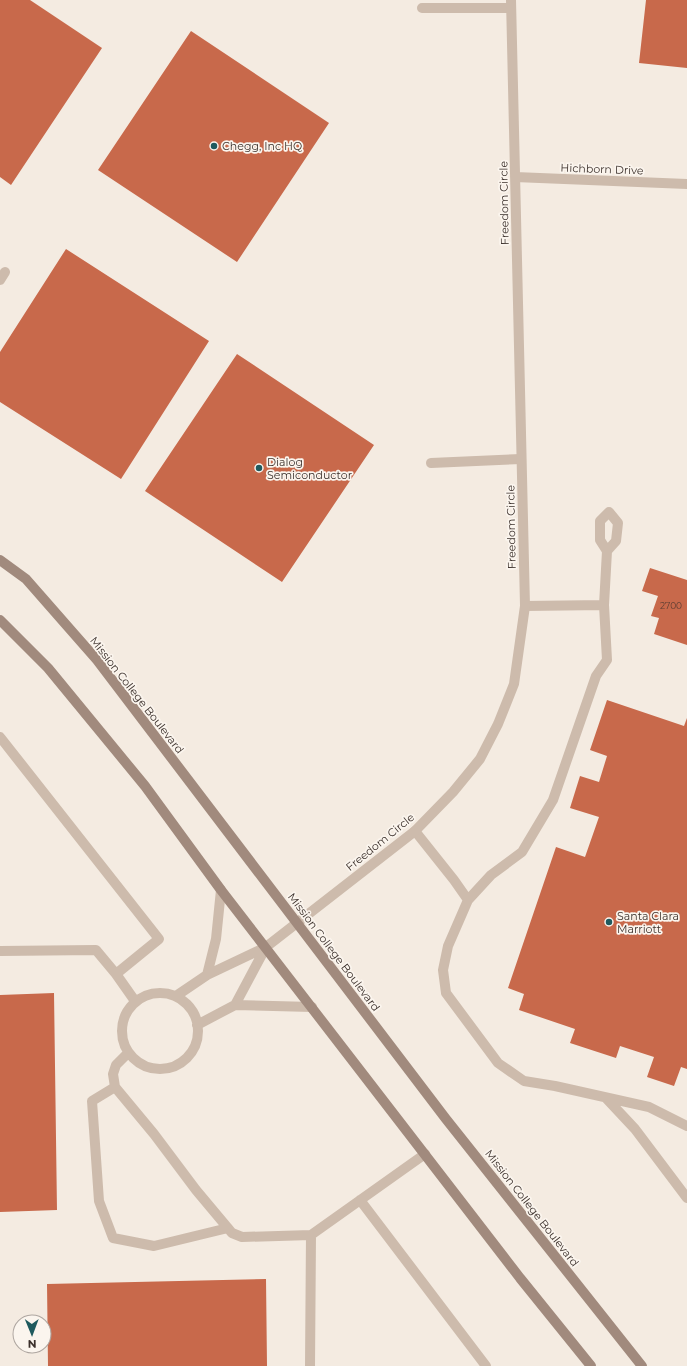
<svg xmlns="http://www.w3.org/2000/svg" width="687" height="1366" viewBox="0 0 687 1366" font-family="Montserrat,sans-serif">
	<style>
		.building { fill: #c8694b }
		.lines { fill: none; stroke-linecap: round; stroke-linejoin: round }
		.service { stroke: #cdbbac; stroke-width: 10 }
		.minor { stroke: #cdbbac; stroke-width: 10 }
		.secondary { stroke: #a18a7d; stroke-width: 10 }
		.poi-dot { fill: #1f5a5e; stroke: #fbf5ee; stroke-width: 1.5 }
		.labels { text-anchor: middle; stroke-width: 3.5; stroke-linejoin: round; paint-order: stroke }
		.number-label { font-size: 9px; fill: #5e3e33 }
		.poi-label { font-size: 11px; fill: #3b302b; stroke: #fbf5ee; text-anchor: start }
		.street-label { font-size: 11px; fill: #3b302b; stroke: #fbf5ee }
	</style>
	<rect width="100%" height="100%" fill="#f4ebe1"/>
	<path class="building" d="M0 0H30L102 48 11 185 0 177Z
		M646 0H687V68L639 63Z
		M191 31 329 123 237 262 98 170Z
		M66 249 209 341 121 479 0 402V352Z
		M237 354 374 445 282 582 145 491Z
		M650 568 687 580V645L654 634 659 618 651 616 658 596 642 591Z
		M607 700 684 726 687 718V1069L681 1067 674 1086 647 1077 654 1057 620 1046 616 1058 570 1043 575 1029 519 1010 524 994 508 988 556 847 585 857 599 817 570 808 580 776 599 782 607 756 590 750Z
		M54 993 57 1210 0 1212V995Z
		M266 1279 267 1366H48L47 1284Z"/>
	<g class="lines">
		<path class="service" d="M422 8H511
			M0 280 5 272
			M431 463 521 459
			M604 605 607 660 596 676 553 800 522 852 491 875 468 900 448 946 443 970 446 993 498 1063 524 1081 555 1086 649 1107 687 1126
			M525 606 604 605 607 551 600 540V521L609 512 618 523 616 541 607 551
			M0 737 159 939 116 974 135 1001
			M415 831 454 880 468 900
			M0 951 96 950 116 974
			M207 975 216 939 221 890
			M122 1031a38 38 0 1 1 76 0a38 38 0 1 1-76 0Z
			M176 996 207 975 266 947
			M235 1005 312 1007
			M197 1025 235 1005 266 947
			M128 1053 116 1065 113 1074 115 1087 154 1134 196 1190 232 1233 242 1237 311 1235
			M115 1087 92 1101 99 1201 113 1238 154 1246 228 1228
			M606 1098 635 1129 687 1198
			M360 1200 486 1366
			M310 1366 311 1235 425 1154"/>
		<path class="minor" d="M515 177 687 184
			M266 947 415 831 453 792 480 759 498 724 514 684 525 606 511 0"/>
		<path class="secondary" d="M0 560 26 579 97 660 446 1119 642 1366
			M0 620 48 668 145 786 221 890 520 1278 591 1366"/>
	</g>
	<g class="poi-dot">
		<circle cx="214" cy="146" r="4"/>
		<circle cx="259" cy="468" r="4"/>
		<circle cx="609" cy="922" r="4"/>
	</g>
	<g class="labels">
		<g class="number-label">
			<text x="671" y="609">2700</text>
		</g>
		<g class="poi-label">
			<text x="222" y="150">Chegg, Inc HQ</text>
			<text x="267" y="466">Dialog<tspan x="267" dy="13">Semiconductor</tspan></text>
			<text x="617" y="920">Santa Clara<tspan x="617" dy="13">Marriott</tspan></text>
		</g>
		<g class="street-label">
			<text transform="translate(602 169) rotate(2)" y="4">Hichborn Drive</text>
			<text transform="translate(504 203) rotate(-91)" y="4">Freedom Circle</text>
			<text transform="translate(511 527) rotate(-91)" y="4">Freedom Circle</text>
			<text transform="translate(137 695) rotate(52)" y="4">Mission College Boulevard</text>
			<text transform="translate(380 842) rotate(-39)" y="4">Freedom Circle</text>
			<text transform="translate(334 952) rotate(53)" y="4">Mission College Boulevard</text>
			<text transform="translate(532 1208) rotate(52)" y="4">Mission College Boulevard</text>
		</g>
	</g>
	<g transform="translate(32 1334) rotate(179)"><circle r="19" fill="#fbf5ee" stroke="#aea6a0"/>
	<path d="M0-3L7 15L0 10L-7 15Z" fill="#1f5a5e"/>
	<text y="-6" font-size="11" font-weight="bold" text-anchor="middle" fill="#3b302b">N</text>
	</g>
</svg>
